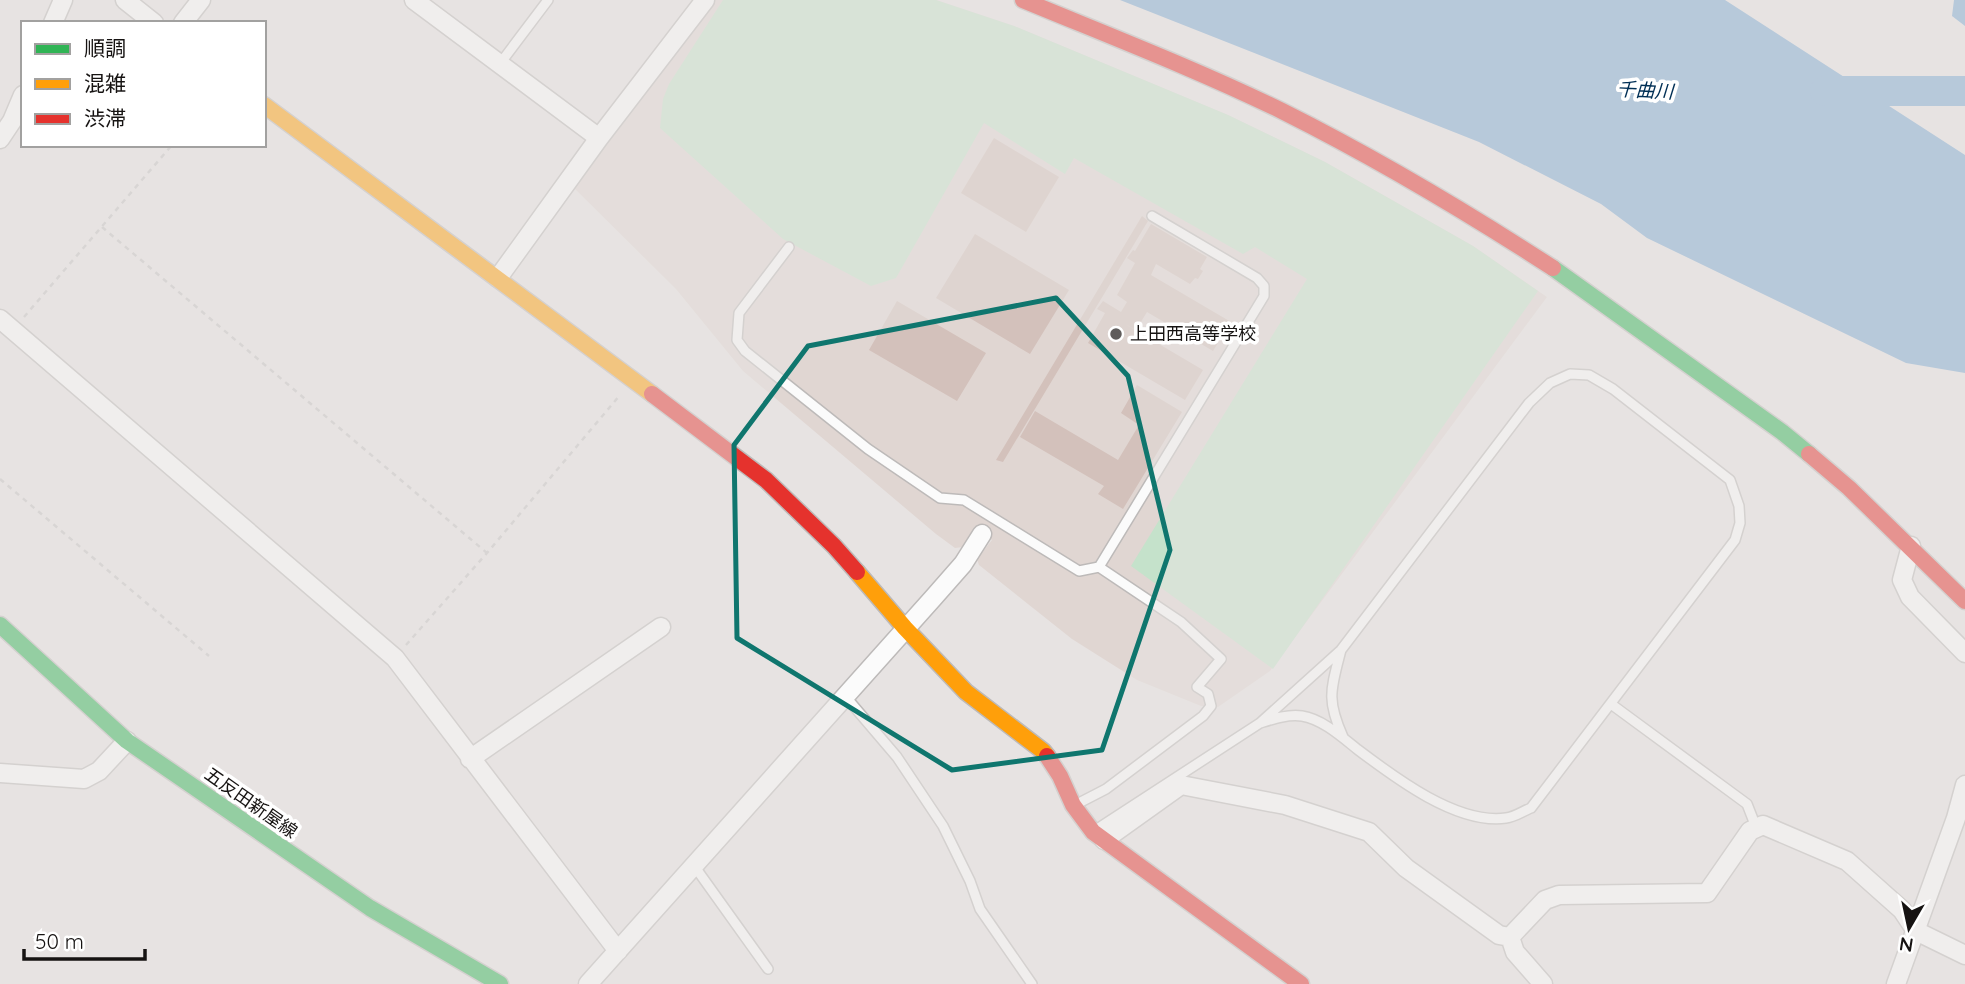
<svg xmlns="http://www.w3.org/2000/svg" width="1965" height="984" viewBox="0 0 1965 984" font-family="Quicksand,'Noto Sans JP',sans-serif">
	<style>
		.built { fill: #e0d6d2 }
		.green { fill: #c5e2cb }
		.water { fill: #7da8d1 }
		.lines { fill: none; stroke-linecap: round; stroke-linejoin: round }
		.river { stroke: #7da8d1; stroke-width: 30 }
		.building { fill: #d3c1bb }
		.lane-casing { stroke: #bdbab9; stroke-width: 12 }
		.street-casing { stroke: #bdbab9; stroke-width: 21 }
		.fast-casing { stroke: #bdbab9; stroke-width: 19 }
		.slow-casing { stroke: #bdbab9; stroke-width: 19 }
		.jam-casing { stroke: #bdbab9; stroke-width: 19 }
		.path { stroke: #c6c4c4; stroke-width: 2.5; stroke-dasharray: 5 5; stroke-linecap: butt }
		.lane { stroke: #fbfbfb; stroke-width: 9 }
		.street { stroke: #fbfbfb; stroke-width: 18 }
		.fast { stroke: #30b455; stroke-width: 16 }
		.slow { stroke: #ff9f0a; stroke-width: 16 }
		.jam { stroke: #e5322d; stroke-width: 16 }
		.marked { fill: none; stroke: #0f766e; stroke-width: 5; stroke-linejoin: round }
		.poi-dot { fill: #5f5c5b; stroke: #fff; stroke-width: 2.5 }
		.labels { text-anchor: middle; stroke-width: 7; stroke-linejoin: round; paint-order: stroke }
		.poi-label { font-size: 18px; fill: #161312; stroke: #fff; text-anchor: start }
		.street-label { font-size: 18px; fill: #161312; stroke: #fff }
		.water-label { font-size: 19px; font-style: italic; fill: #002f55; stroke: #fff }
	</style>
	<rect width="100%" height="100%" fill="#e7e3e2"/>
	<path class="built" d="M706 0H936L1014 26 1228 115 1325 162 1473 246 1547 297 1270 671 1218 707 1201 706 1137 680 1072 639 979 565 977 559 992 540 975 529 963 547 955 548 936 534 743 371 676 289 573 187Z"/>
	<path class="green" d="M723 0H936L1014 26 1228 115 1325 162 1473 246 1538 291 1273 669 1131 566 1307 279 1255 247 1243 254 1074 158 1065 174 984 123 896 278 871 286 783 239 660 128 663 99 669 84Z"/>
	<path class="water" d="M1120 0H1725L1965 155V373L1906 363 1647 238 1601 204 1479 142Z
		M1954 0H1965V26L1952 16Z"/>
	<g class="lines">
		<path class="river" d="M1825 91H1965"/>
	</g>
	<path class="building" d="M994 138 1059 177 1026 232 961 193Z
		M1142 216 1148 221 1003 462 996 460Z
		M1151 224 1207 257 1200 269 1203 271 1198 279 1195 278 1190 284 1156 264 1151 275 1231 322 1213 351 1147 312 1136 330 1125 324 1203 370 1185 400 1088 343 1105 313 1097 309 1103 301 1121 312 1127 302 1117 295 1135 263 1127 258 1133 250 1135 251Z
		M975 234 1069 290 1030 354 936 298Z
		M897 301 986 353 957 401 869 350Z
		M1137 385 1182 412 1123 509 1098 494 1104 486 1020 437 1035 411 1118 460 1139 425 1121 413Z"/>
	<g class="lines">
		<g class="lane-casing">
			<path id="lane" d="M499 65 548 0
				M789 247 739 313 737 340 745 351 868 449 940 498 964 500 1079 571 1099 567 1181 622 1221 659 1197 687 1208 694 1211 706 1203 716 1106 789 1075 805
				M1099 567 1264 296V286L1257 278 1152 216
				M1341 650C1331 689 1326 699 1343 737
				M845 696 897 757 943 826 970 881 980 909 1032 984
				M1611 704 1747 804 1756 827
				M1094 831 1260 723 1341 650 1529 403 1550 383 1570 374 1589 375 1613 389 1730 480 1739 506 1740 523 1735 540 1531 808C1523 811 1515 817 1506 818 1457 825 1394 777 1357 749 1342 737 1322 719 1302 716 1288 714 1273 719 1260 723
				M695 867 768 969"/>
		</g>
		<g class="street-casing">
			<path id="street" d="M125 0 154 23
				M414 0 599 138
				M53 23 63 0
				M183 23 201 0
				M0 139 12 121 23 95
				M498 278 599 138 705 0
				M0 319 395 658 618 951
				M1911 546 1902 580 1910 597 1965 653
				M470 759 661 627
				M0 773 84 779 99 771 127 741
				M1104 840 1181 785 1285 805 1369 832 1406 868 1499 935 1510 937 1545 900 1559 895 1707 893 1750 831 1763 825 1847 861 1902 910 1916 931 1965 955
				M1510 937 1515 952 1543 984
				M588 984 934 597 963 564 982 534
				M1896 984 1956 818 1965 785"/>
		</g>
		<g class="fast-casing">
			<path id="fast" d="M1553 268 1782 432 1809 454
				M0 625 127 741 370 908 500 984"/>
		</g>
		<g class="slow-casing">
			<path id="slow" d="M264 105 652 394
				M857 572 905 628 966 692 1043 751 1047 756"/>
		</g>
		<g class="jam-casing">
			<path id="jam" d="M1023 0C1110 36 1198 70 1282 111 1376 158 1465 211 1553 268
				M652 394 766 480 834 546 857 572
				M1809 454 1849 488 1965 601
				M1047 756 1060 776 1073 805 1093 832 1301 984"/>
		</g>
		<path class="path" d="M102 227 487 553
			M24 317 172 145
			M0 479 209 656
			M406 645 487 553 620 395"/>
		<use href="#lane" class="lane"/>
		<use href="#street" class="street"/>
		<use href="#fast" class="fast"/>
		<use href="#slow" class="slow"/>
		<use href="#jam" class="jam"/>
	</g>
	<path d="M0 0H1965V984H0ZM1056 298 1128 376 1170 550 1102 750 952 770 737 638 734 445 808 346Z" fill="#e7e3e2" fill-opacity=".55" fill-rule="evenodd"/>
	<path class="marked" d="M1056 298 1128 376 1170 550 1102 750 952 770 737 638 734 445 808 346Z"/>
	<circle class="poi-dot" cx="1116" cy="334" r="7"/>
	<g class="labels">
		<g class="poi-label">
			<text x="1130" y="340">上田西高等学校</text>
		</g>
		<g class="street-label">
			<text transform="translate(251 803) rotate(35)" y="6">五反田新屋線</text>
		</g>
		<g class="water-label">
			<text transform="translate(1645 90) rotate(3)" y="7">千曲川</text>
		</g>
	</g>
	<rect x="21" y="21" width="245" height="126" fill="#ffffff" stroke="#a2a1a0" stroke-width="2"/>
	<rect x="35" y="44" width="35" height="10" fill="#30b455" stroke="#a2a1a0" stroke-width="2"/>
	<text x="84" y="56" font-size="21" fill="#161312">順調</text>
	<rect x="35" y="79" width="35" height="10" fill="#ff9f0a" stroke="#a2a1a0" stroke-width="2"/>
	<text x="84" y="91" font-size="21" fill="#161312">混雑</text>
	<rect x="35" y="114" width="35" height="10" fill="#e5322d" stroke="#a2a1a0" stroke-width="2"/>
	<text x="84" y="126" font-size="21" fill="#161312">渋滞</text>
	<g transform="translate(1909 928) rotate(189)" stroke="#ffffff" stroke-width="5" paint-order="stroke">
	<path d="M0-5L12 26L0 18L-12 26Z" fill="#161312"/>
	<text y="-10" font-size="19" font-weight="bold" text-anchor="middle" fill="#161312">N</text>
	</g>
	<path d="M24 949v10h121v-10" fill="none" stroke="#161312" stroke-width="3.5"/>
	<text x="35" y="949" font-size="21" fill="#161312" stroke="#ffffff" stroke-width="5" paint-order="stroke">50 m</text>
</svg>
